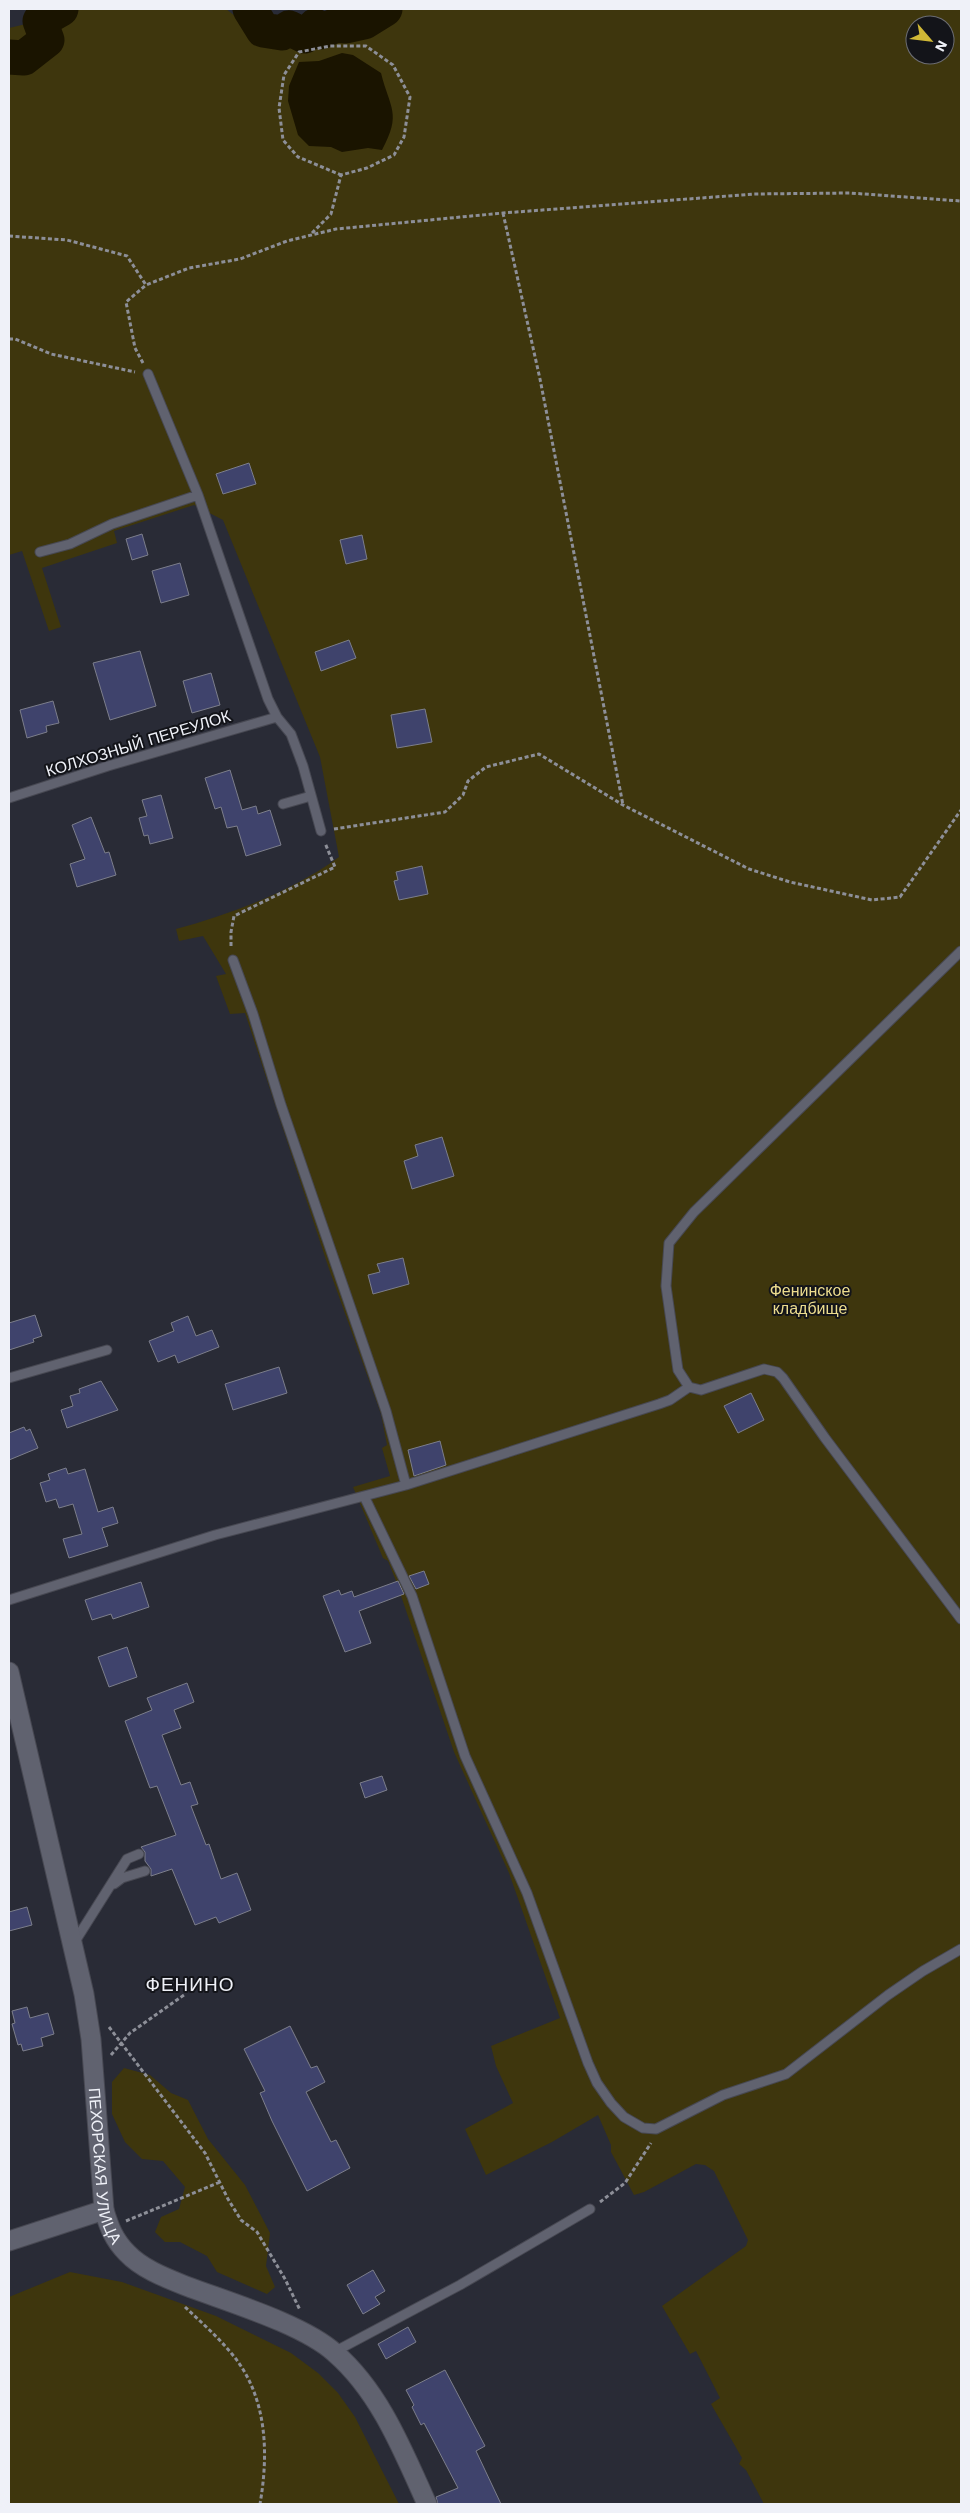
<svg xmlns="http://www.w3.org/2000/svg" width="970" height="2513" viewBox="0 0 970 2513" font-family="'Work Sans',sans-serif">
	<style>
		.green { fill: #3e360d; fill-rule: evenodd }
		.water { fill: #1a1400 }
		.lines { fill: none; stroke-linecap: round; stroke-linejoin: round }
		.river { stroke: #1a1400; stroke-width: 35 }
		.building { fill: #3f436c; stroke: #7c7e8b }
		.service-casing { stroke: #474852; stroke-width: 11 }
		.minor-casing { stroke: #474852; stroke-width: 21 }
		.path { stroke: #8d8f98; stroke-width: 3; stroke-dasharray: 4 2.5; stroke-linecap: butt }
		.service { stroke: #60626f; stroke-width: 9 }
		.minor { stroke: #60626f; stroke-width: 19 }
		.labels { text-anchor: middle; stroke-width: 4; stroke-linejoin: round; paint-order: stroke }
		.street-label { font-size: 16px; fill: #eff1f8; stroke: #131419 }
		.park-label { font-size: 16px; fill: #ecdc8e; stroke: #131419 }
		.quarter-label { font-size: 19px; letter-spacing: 1px; fill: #eff1f8; stroke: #131419 }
	</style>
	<rect width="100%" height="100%" fill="#292b36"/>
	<path class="green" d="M67 9H226L252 29 365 27 387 9H961V2504H764L746 2470 739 2464 742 2458 711 2404 720 2398 696 2351 690 2354 662 2306 746 2246 748 2240 714 2171 705 2165 696 2164 644 2192 634 2195 611 2152V2145L598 2115 552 2142 486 2175 465 2129 513 2103 496 2066 491 2046 560 2018 509 1873 454 1752 396 1581 388 1561 383 1558 353 1487 390 1476 382 1448 387 1445 381 1414 328 1266 245 1013 230 1014 216 976 226 974 203 936 179 941 176 929C231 914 293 891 339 857L320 757 223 520 194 505 114 531 117 543 42 568 61 627 49 631 22 551 9 555V28L56 17ZM915 25H945V55H915Z
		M124 2068 150 2075 171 2093 188 2100 208 2139 245 2185 270 2233 266 2266 275 2287 267 2294 217 2272 207 2256 180 2242H165L155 2232 161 2217 179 2209 185 2187 163 2161 142 2159 125 2142 112 2114V2082Z
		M70 2272 122 2282 216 2316 291 2353 318 2373 338 2393 355 2417 399 2504H9V2297Z"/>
	<path class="water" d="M342 53 353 55 381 73C390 109 402 113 382 150L368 148 342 152 331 147 309 146 298 135 288 101 289 86 299 62 319 61Z"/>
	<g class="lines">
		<path class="river" d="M250 9 263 30 282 33 289 28 305 36 315 26 321 32 336 25 346 26 364 22 385 9
			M9 57 24 58 47 40 40 21 61 9"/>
	</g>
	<path class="building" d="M249 463 256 484 223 494 216 474Z
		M142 534 148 555 132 560 126 539Z
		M362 535 367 559 346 564 340 540Z
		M180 563 189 595 161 603 152 571Z
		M349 640 356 658 321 671 315 652Z
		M140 651 156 706 110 720 93 663Z
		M211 673 220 705 192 713 183 681Z
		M53 701 59 723 46 726 47 732 27 738 20 710Z
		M425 709 432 742 397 748 391 715Z
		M230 770 242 810 256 806 258 814 270 810 281 845 246 856 237 826 227 828 221 807 215 809 205 778Z
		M161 795 173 838 150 844 148 835 144 836 139 818 147 816 142 800Z
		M91 817 105 853 109 852 116 875 77 887 70 864 85 859 72 825Z
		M422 866 428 894 399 900 394 881 398 880 396 872Z
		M442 1137 454 1176 412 1189 404 1161 418 1156 415 1145Z
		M403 1258 409 1284 373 1294 368 1275 380 1272 377 1264Z
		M35 1315 42 1336 33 1339 34 1342 9 1350V1323Z
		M188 1316 196 1336 212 1330 219 1347 178 1363 175 1355 158 1362 149 1341 174 1331 171 1323Z
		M279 1367 287 1393 233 1410 225 1384Z
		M101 1381 118 1410 67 1428 61 1410 73 1406 70 1396 80 1393 79 1389Z
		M751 1393 764 1420 738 1433 724 1406Z
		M24 1427 26 1431 30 1429 38 1448 9 1460V1433Z
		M440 1441 446 1465 414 1476 408 1450Z
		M66 1468 68 1474 85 1469 98 1512 113 1507 118 1523 102 1528 108 1546 69 1558 63 1539 82 1534 73 1504 59 1508 56 1499 46 1502 40 1483 50 1480 48 1474Z
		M424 1571 429 1584 416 1589 409 1576Z
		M398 1581 404 1594 359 1611 371 1643 345 1652 323 1596 339 1590 341 1595 352 1591 354 1597Z
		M141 1582 149 1607 113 1619 111 1614 92 1620 85 1600Z
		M127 1647 137 1677 109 1687 98 1657Z
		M187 1683 194 1702 174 1710 181 1728 162 1735 181 1785 190 1782 198 1804 191 1806 206 1845 209 1844 221 1879 237 1873 251 1910 219 1923 216 1917 195 1925 172 1869 151 1876V1869L145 1861V1852L141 1847 176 1835 157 1786 150 1788 125 1721 152 1710 147 1698Z
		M382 1776 387 1790 365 1798 360 1783Z
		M27 1907 32 1925 9 1931V1912Z
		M27 2007 30 2018 48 2013 54 2034 41 2038 43 2046 23 2051 21 2044 18 2045 12 2024 15 2023 12 2011Z
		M290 2026 311 2068 317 2066 325 2082 306 2092 331 2142 336 2140 350 2168 307 2191 272 2121 260 2093 265 2091 244 2049Z
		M373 2270 385 2291 375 2297 380 2304 363 2314 347 2285Z
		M408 2327 416 2342 386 2359 378 2344Z
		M445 2370 485 2446 476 2451 501 2504H438L436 2497 458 2488 424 2423 421 2425 412 2407 414 2405 406 2390Z"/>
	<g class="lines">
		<g class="service-casing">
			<path id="service" d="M148 374 198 495 268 699 277 717 291 734 303 766 321 831
				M40 552 70 544 112 524 198 495
				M9 798 108 766 277 717
				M283 804 311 796
				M961 951 694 1212 669 1243 666 1286 678 1370 689 1387 701 1390 764 1369 777 1372 783 1378 825 1438 961 1619
				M233 960 253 1014 281 1105 386 1411 406 1485
				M9 1378 107 1350
				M364 1496 412 1596 465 1756 527 1893 588 2063 597 2083 611 2103 624 2117 643 2128 656 2129 723 2095 786 2074 888 1995 923 1971 961 1949
				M9 1600 215 1535 406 1485 659 1404 670 1400 689 1387
				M114 1884 122 1878 145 1871
				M74 1943 127 1859 139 1854
				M334 2352 460 2285 590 2209"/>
		</g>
		<g class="minor-casing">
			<g id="minor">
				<path id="s1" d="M9 1672 84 1994 91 2039 104 2210C109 2227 114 2240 127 2253 142 2269 166 2278 186 2286 228 2302 303 2324 335 2353 380 2392 403 2451 427 2504"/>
				<path d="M9 2241 104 2210"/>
			</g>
		</g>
		<path class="path" d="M503 213 540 379 623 805
			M312 233 331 214 341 175 367 168 394 155 404 137 410 97 393 65 366 46H330L299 52 284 75 279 108 283 140 298 157 341 175
			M9 236 67 240 127 256 146 285 189 268 240 259 287 241 336 229 503 213 754 194 850 193 961 201
			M9 339H15L51 354 135 372
			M143 363 135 348 126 302 146 285
			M334 829 445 812 463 795 468 781 486 767 539 754 623 805 749 869 790 882 872 900 900 897 961 810
			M231 946V932L234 916 335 867 325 843
			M109 2027 205 2153 228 2199 241 2220 257 2232 285 2279 300 2310
			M111 2055 130 2033 184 1995
			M600 2202 625 2183 651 2143
			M126 2221 220 2182
			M185 2307C201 2322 218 2337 232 2354 267 2396 269 2452 260 2504"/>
		<use href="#service" class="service"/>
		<use href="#minor" class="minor"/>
	</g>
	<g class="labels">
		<g class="street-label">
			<text transform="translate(138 743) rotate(-17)" y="6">КОЛХОЗНЫЙ ПЕРЕУЛОК</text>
			<text dy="6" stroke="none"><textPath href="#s1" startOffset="504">ПЕХОРСКАЯ УЛИЦА</textPath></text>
		</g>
		<g class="park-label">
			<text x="810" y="1296">Фенинское<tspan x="810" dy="18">кладбище</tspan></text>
		</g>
		<g class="quarter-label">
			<text x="190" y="1991">ФЕНИНО</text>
		</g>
	</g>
	<rect width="970" height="2513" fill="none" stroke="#eff1f8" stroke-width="20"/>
	<g transform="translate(930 40) rotate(118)"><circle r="24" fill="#131419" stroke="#6b6c72"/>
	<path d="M0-4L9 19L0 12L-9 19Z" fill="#d0b836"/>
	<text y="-8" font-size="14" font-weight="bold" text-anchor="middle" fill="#eff1f8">N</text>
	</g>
</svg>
